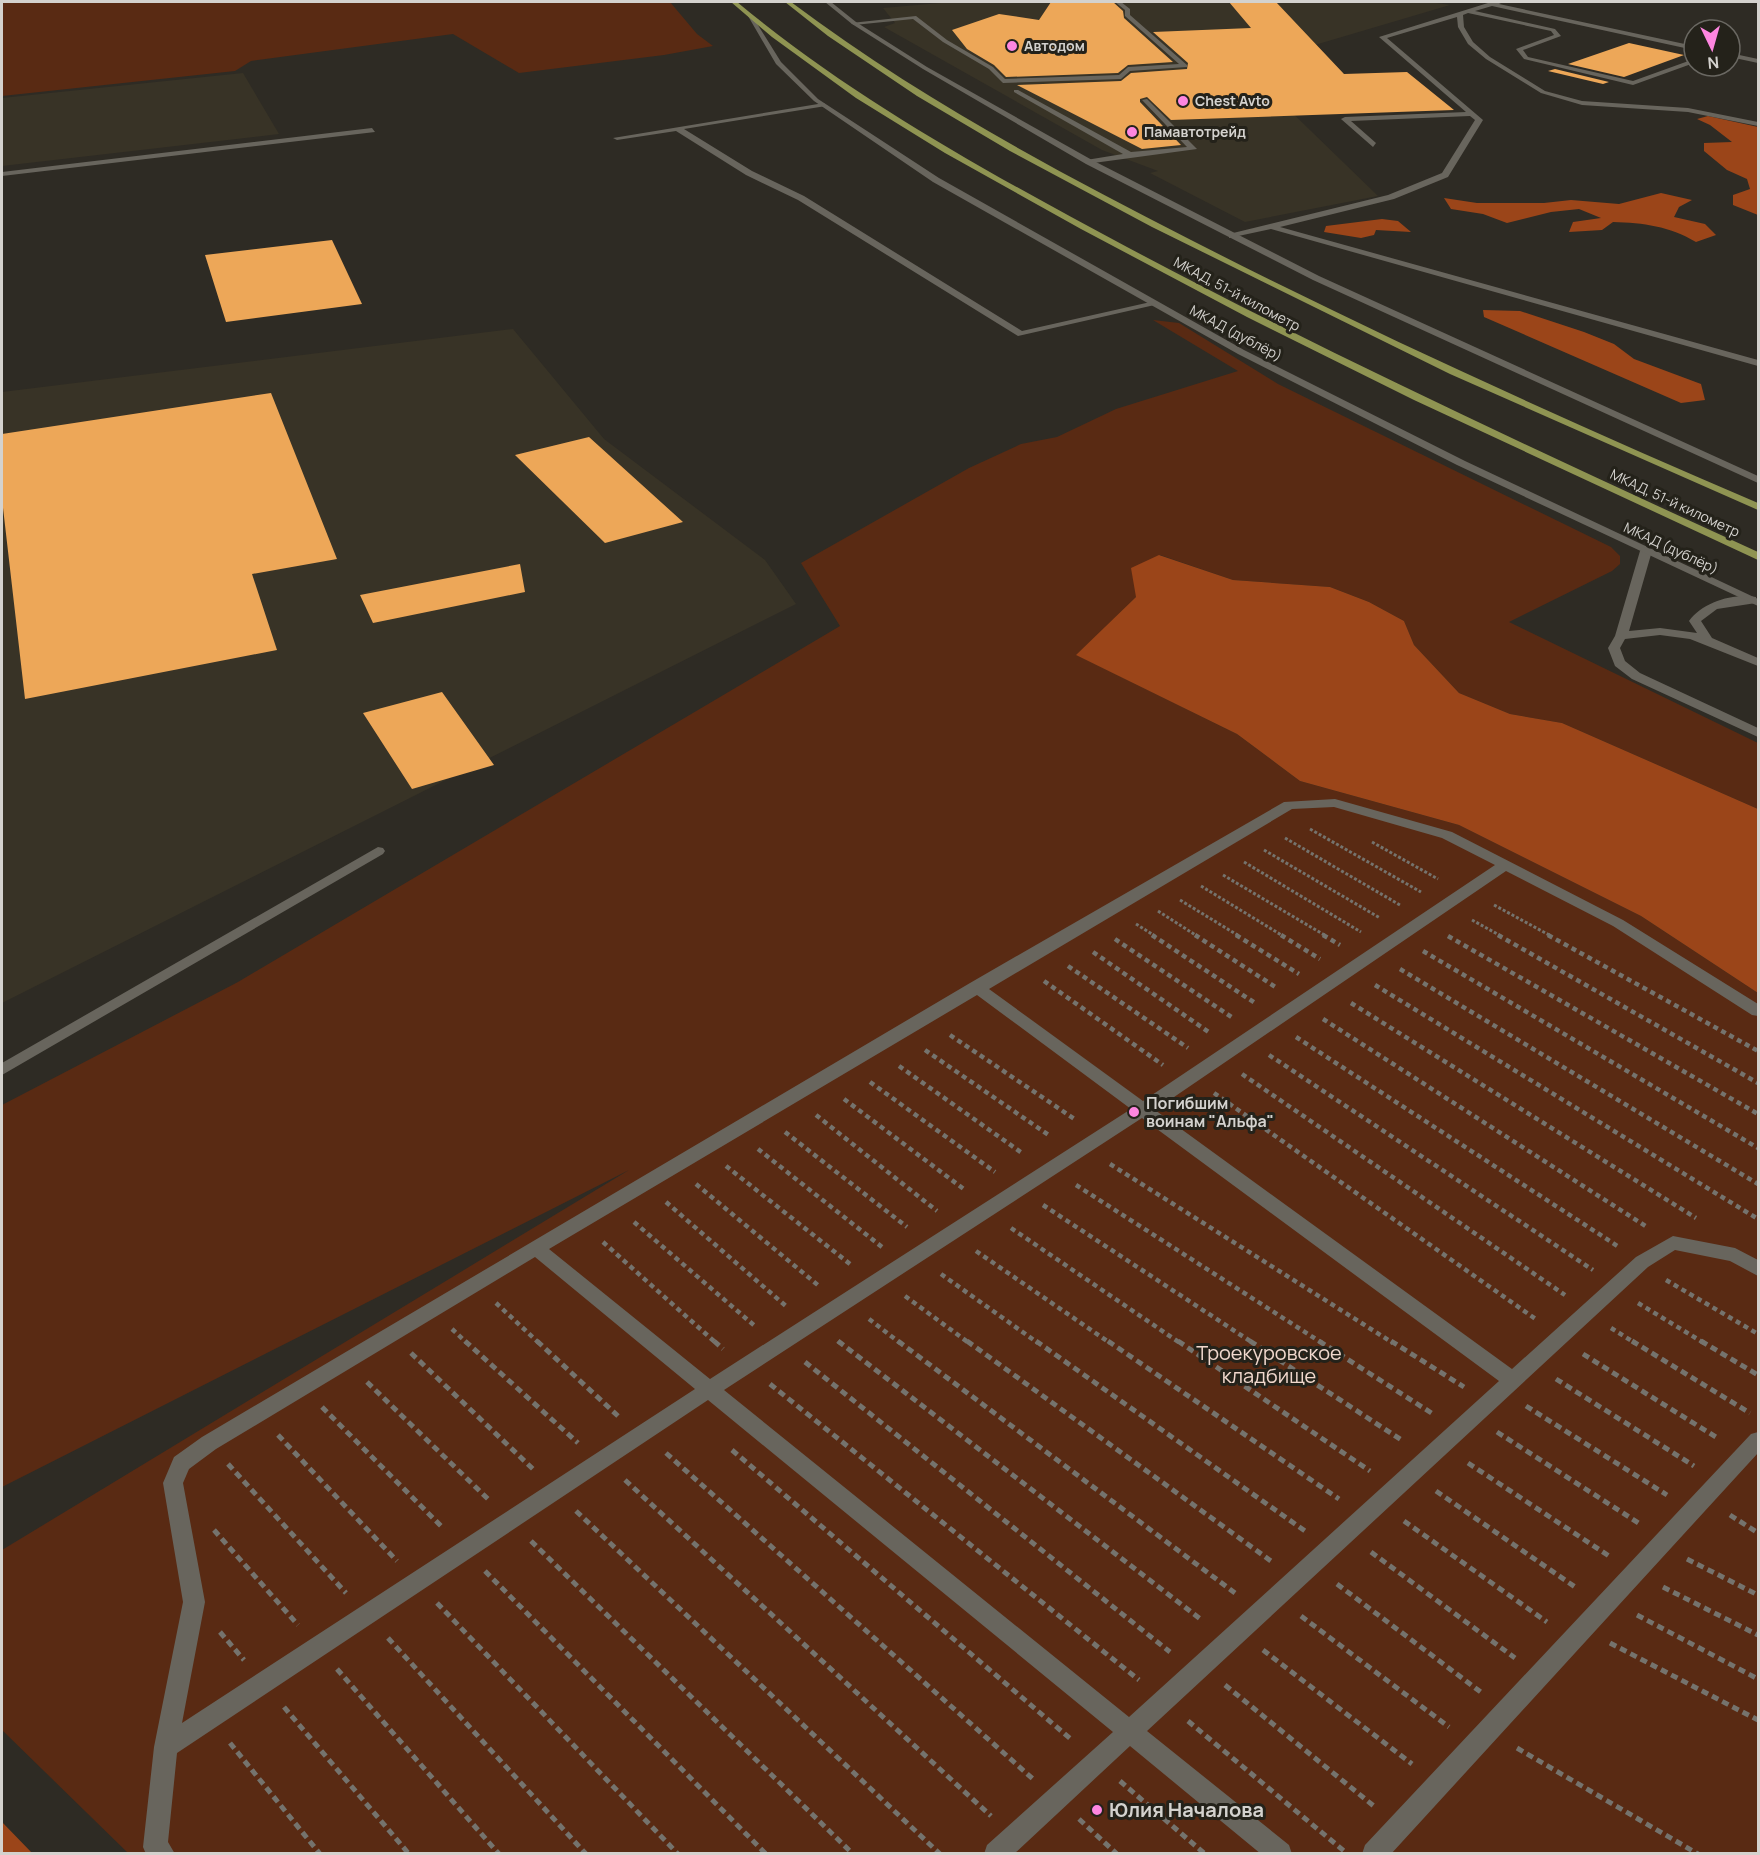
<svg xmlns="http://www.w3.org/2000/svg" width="1760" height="1855" viewBox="0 0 1760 1855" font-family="Manrope,sans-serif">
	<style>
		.built { fill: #383326 }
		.green { fill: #592a13 }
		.forest { fill: #9b4519 }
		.building { fill: #eda758 }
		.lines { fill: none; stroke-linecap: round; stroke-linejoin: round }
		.path-far2 { stroke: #75736d; stroke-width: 3; stroke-dasharray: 3 2; stroke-linecap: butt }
		.path-far1 { stroke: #75736d; stroke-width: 4.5; stroke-dasharray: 5 4; stroke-linecap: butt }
		.path { stroke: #75736d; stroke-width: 5; stroke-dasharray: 7 4.5; stroke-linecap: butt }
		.service { fill: #68655d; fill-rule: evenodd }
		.minor { fill: #68655d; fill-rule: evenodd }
		.tertiary { fill: #68655d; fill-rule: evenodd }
		.trunk { fill: #8f9452; fill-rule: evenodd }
		.poi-dot { fill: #fe86e0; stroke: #24221a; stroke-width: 2 }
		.labels { text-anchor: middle; stroke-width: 6; stroke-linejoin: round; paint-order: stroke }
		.far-poi-label { font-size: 14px; font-weight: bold; fill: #d4d2ce; stroke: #24221a; text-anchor: start }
		.far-street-label { font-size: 14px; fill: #d4d2ce; stroke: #24221a }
		.poi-label { font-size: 16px; font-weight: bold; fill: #d4d2ce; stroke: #24221a; text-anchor: start }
		.near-park-label { font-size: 20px; fill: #f1d8cd; stroke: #24221a }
		.near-poi-label { font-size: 20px; font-weight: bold; fill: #d4d2ce; stroke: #24221a; text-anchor: start }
	</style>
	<rect width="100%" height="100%" fill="#2e2b24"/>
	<path class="built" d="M952 2H1430L1450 5 1244 66 1378 196 1245 222 1150 173 1158 171 1102 150 884 27 895 23 883 8Z
		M243 73 279 134 2 166V98Z
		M513 329 604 439 765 560 796 604 2 1003V392Z"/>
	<path class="green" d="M2 2H670L697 34 713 46 664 55 519 73 453 34 251 61 235 71 2 96Z
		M1153 320 1179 323 1278 384 1611 547 1620 556V564L1612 571 1509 622 1758 743V809L1562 723 1510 714 1459 693 1414 645 1404 621 1369 602 1330 587 1233 580 1160 555 1136 597 1077 655 1237 734 1300 781 1459 825 1641 916 1758 993V1853H128L2 1730V1550L629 1170 2 1487V1105L238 982 840 626 801 563 969 468 1021 444 1057 437 1116 409 1238 371Z"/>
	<path class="forest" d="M1708 116 1758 127V215L1733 205V195L1750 189 1747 179 1727 170 1704 151V143L1732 142 1710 125 1697 119Z
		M1661 193 1692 200 1679 207 1674 217 1705 224 1716 235 1696 242C1669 226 1644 223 1613 222L1602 230 1569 232 1573 222 1601 218 1579 209 1551 212 1507 223 1483 214 1451 209 1444 198 1477 203H1544L1571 200 1619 204Z
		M1382 219 1398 221 1411 232 1376 230 1374 235 1361 238 1324 232 1326 226Z
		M1483 310 1520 311 1584 332 1614 344 1634 359 1701 384 1705 400 1681 403 1484 317Z
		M1159 555 1233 580 1330 587 1369 602 1404 621 1414 645 1459 693 1510 714 1562 723 1758 809V993L1641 916 1459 825 1300 781 1237 734 1076 655 1136 597 1131 568Z
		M2 1822 32 1853H2Z"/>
	<path class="building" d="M1051 2H1113L1123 11 1124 18 1173 62 1128 65 1118 73 1006 77 994 65 967 49 952 30 999 14 1039 20Z
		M1229 2H1276L1344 74 1407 72 1454 110 1171 120 1147 97 1140 99V102L1181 145 1142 149 1017 85 1121 81 1131 73 1187 69 1188 63 1153 32 1251 28Z
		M1629 43 1684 55 1624 77 1568 64Z
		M1555 69 1609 82 1603 84 1548 71Z
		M332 240 362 304 226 322 205 255Z
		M271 393 337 559 252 574 277 650 25 699 2 499V434Z
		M589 437 683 522 605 543 515 455Z
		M520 564 525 592 373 623 360 595Z
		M442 692 494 765 412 789 363 713Z"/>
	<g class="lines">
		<path class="path-far2" d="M1310 829 1421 892
			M1285 838 1400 905
			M1372 842 1438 879
			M1264 850 1380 918
			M1244 862 1361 932
			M1223 875 1326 936
			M1201 886 1283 936
			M1180 900 1239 936
			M1494 905 1551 936
			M1158 911 1197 936
			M1472 920 1501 936
			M1136 924 1155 936"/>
		<path class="path-far1" d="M1152 935 1255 1003
			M1195 935 1277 988
			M1236 935 1299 974
			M1281 935 1320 959
			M1323 935 1340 945
			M1498 935 1758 1083
			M1548 935 1758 1051
			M1448 936 1758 1114
			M1115 939 1233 1018
			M1423 951 1758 1148
			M1093 952 1210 1033
			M1068 966 1188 1048
			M1400 969 1758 1184
			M1044 981 1163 1065
			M1375 985 1758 1219
			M1351 1003 1696 1218
			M1323 1019 1647 1227
			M950 1035 1076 1120
			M1296 1037 1619 1247
			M925 1050 1050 1136
			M1269 1055 1593 1270
			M899 1066 1022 1153
			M1242 1074 1565 1295
			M870 1082 995 1172
			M1214 1093 1537 1320
			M844 1099 965 1190
			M816 1115 937 1211
			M785 1132 907 1227
			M758 1149 882 1247
			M1110 1164 1393 1343
			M726 1166 850 1264
			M696 1184 819 1286
			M1076 1185 1322 1343
			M666 1202 787 1307
			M1043 1205 1253 1343
			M634 1222 756 1327
			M1011 1228 1180 1343
			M603 1242 716 1343
			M976 1251 1110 1343
			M941 1274 1038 1343
			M1666 1280 1758 1334
			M905 1296 969 1343
			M496 1303 539 1343
			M1638 1303 1704 1343
			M869 1319 900 1343
			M1611 1328 1635 1343
			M452 1329 467 1343
			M838 1341 840 1343"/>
		<path class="path" d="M465 1341 578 1443
			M537 1341 618 1416
			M714 1341 723 1349
			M838 1341 1203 1621
			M898 1341 1235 1593
			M967 1341 1271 1561
			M1036 1341 1305 1531
			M1108 1341 1339 1499
			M1178 1341 1370 1471
			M1250 1341 1403 1441
			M1319 1341 1433 1414
			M1391 1341 1464 1387
			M1632 1341 1750 1413
			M1701 1341 1758 1375
			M411 1353 534 1470
			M1583 1354 1719 1439
			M805 1362 1170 1652
			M1556 1379 1694 1466
			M367 1382 489 1500
			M770 1384 1139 1680
			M1526 1406 1667 1495
			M322 1407 444 1529
			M1497 1432 1640 1524
			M278 1435 397 1561
			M732 1450 1073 1741
			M666 1453 1033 1779
			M1468 1463 1609 1556
			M228 1464 346 1593
			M625 1480 991 1816
			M1436 1491 1578 1589
			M576 1511 940 1854
			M1730 1515 1758 1533
			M1404 1521 1547 1622
			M214 1530 298 1625
			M531 1541 853 1854
			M1371 1552 1515 1658
			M1687 1559 1758 1595
			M485 1571 766 1854
			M1337 1584 1482 1693
			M1663 1587 1758 1635
			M437 1603 678 1854
			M1637 1615 1758 1679
			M1301 1616 1449 1727
			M220 1632 244 1660
			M388 1638 586 1854
			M1610 1643 1758 1720
			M1263 1650 1412 1764
			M337 1669 499 1854
			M1225 1685 1375 1807
			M284 1707 409 1854
			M1188 1721 1344 1851
			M230 1743 320 1854
			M1517 1748 1698 1854
			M1120 1781 1205 1854
			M1079 1819 1117 1854"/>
		<path class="service" d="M1115 2H1121L1130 9V15L1187 65V67L1130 71 1121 79 1003 83 989 69 943 42 913 19 854 25 851 23 916 16 947 40 993 67 1005 79 1119 75 1128 67 1179 64 1125 16V10Z
			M1503 2 1499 4 1694 46V50L1492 6 1475 11 1555 29 1561 36 1523 50 1528 57 1633 81 1694 59V63L1633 85 1524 59 1516 49 1554 35 1551 31 1468 13 1463 15 1464 27 1473 42 1490 57 1545 91 1582 101 1688 108 1758 122V126L1688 112 1582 105 1541 93 1486 59 1468 44 1458 27 1457 17 1387 38 1483 120 1448 177 1394 199 1280 227 1758 360V366L1271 229 1229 238V234L1388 195 1442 173 1475 120 1470 116 1351 121 1376 143 1373 147 1341 119 1345 117 1466 112 1379 37 1488 3Z
			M1730 53 1758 59V63L1730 57Z
			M1014 90H1018L1131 152 1187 147 1142 100 1147 99 1197 149 1086 164V160L1123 154 1014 92Z
			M824 103 826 106 684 129 752 171 804 196 1022 331 1155 301 1159 304 1018 336 798 200 746 175 676 131 617 140 613 138Z
			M372 128 375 132 2 176V172Z
			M1646 548 1652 551 1629 631 1660 628 1697 633 1689 621C1703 602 1733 593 1756 597V603L1717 609 1701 621 1712 638 1758 658V666L1690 639 1660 635 1625 639 1620 648 1625 661 1640 673 1758 728V737L1632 679 1615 666 1608 648 1615 636 1640 551Z
			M1335 799 1452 832 1623 920 1758 1004V1016L1752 1015 1613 926 1506 871 1155 1110 1512 1369 1636 1257 1673 1236 1735 1248 1758 1260V1276L1730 1261 1675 1250 1648 1267 1147 1731 1289 1845 1292 1854H1261L1130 1746 1014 1854H984L987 1845 1113 1732 708 1400 177 1753 168 1842 175 1854H146L143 1847 154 1747 183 1602 163 1483 174 1457 202 1437 970 983 1284 802ZM1334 807 1442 838 1495 865 1143 1101 989 989 1292 809ZM977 995 1131 1109 710 1379 549 1249ZM1142 1118 1499 1381 1129 1717 724 1390ZM535 1257 695 1389 182 1723 205 1602 183 1483 189 1469 216 1449Z
			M378 847 383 848 385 851 383 854 2 1075V1063Z
			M1758 1432V1453L1391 1854H1362L1365 1845 1751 1434Z"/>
		<path class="minor" d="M751 14 781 62 818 99 939 178 1244 350 1465 461 1758 599V606L1457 465 1238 354 933 182 814 101 776 64 748 16Z"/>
		<path class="tertiary" d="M825 2H831L856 22 927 67 1092 160 1319 276 1758 476V483L1313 280 1086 164 923 69 852 24Z"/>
		<path class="trunk" d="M731 2H737C856 101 991 174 1127 247 1334 357 1546 455 1758 552V560L1414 400 1247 317 1081 229 945 153 856 98 772 37Z
			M785 2H791C916 96 1052 169 1191 240 1377 335 1567 421 1758 503V510L1450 374 1152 227 1010 151 917 96 828 36Z"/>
	</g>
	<g class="poi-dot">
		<circle cx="1012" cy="46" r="6"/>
		<circle cx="1183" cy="101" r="6"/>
		<circle cx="1132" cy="132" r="6"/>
		<circle cx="1134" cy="1112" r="6"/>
		<circle cx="1097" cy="1810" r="6"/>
	</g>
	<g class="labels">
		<g class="far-poi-label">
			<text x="1024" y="51">Автодом</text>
			<text x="1195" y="106">Chest Avto</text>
			<text x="1144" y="137">Памавтотрейд</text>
		</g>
		<g class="far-street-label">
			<text transform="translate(1237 294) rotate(28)" y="5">МКАД, 51-й километр</text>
			<text transform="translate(1236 333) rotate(28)" y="5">МКАД (дублёр)</text>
			<text transform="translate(1675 503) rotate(25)" y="5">МКАД, 51-й километр</text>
			<text transform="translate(1671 548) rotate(25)" y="5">МКАД (дублёр)</text>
		</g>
		<g class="poi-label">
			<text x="1146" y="1109">Погибшим<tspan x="1146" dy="18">воинам "Альфа"</tspan></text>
		</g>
		<g class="near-park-label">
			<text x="1269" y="1360">Троекуровское<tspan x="1269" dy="23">кладбище</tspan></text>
		</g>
		<g class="near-poi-label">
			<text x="1109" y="1817">Юлия Началова</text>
		</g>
	</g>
	<rect width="1760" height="1855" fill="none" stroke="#d4d2ce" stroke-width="6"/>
	<g transform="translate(1712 48) rotate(175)"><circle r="28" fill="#24221a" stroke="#6a6862" stroke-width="1.5"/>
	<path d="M0-4.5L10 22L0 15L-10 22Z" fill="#fe86e0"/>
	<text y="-9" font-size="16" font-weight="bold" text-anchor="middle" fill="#d4d2ce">N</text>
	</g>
</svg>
